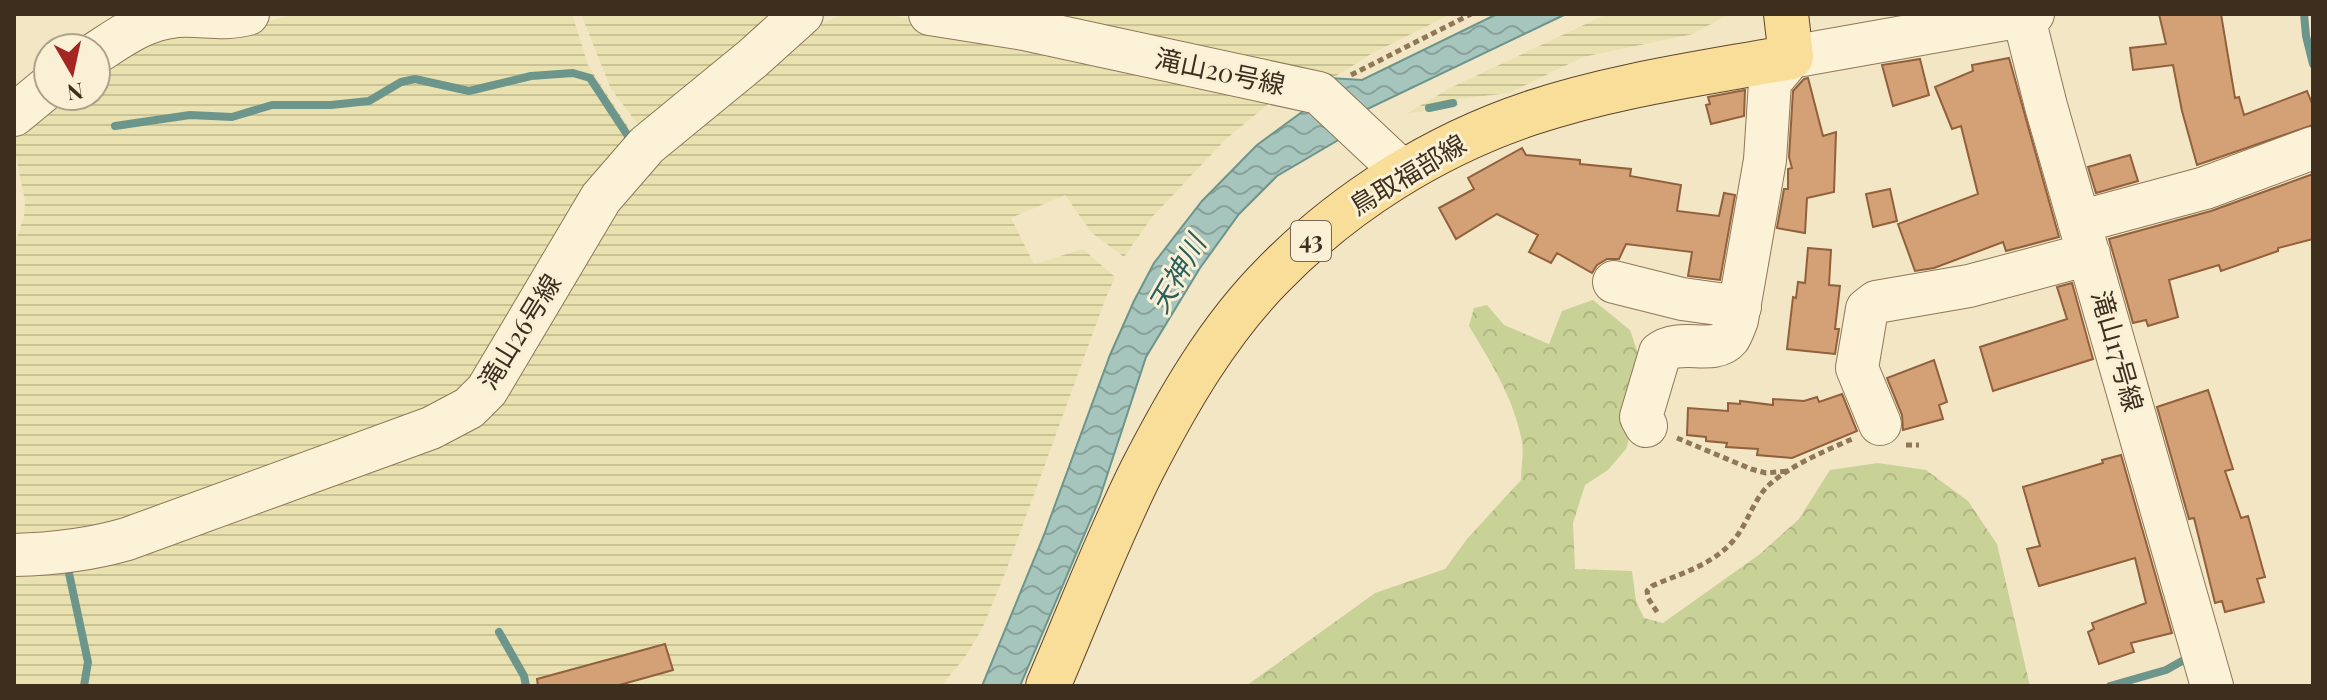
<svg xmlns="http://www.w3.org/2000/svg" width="2327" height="700" viewBox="0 0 2327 700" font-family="'Playfair Display','Noto Sans JP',serif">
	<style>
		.farmland { fill: url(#farmland-rules) }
		.forest { fill: url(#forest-crowns) }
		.water { fill: url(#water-waves); stroke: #6c958c; stroke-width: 2 }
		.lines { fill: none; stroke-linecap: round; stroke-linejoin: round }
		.stream { stroke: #6c958c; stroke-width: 8 }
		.building { fill: #d4a076; stroke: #91603c; stroke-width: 2 }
		.minor-casing { stroke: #8f7758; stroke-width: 44 }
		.major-casing { stroke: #5d452d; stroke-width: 46 }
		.path { stroke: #8f7758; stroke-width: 5; stroke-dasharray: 6 4; stroke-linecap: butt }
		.minor { stroke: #fcf2d8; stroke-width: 42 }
		.major { stroke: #f8de99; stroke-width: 44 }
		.labels { text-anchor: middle; stroke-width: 6; stroke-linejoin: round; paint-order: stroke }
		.shield { fill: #f9f0d5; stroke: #766855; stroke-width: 2 }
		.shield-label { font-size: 24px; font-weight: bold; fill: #3e2e1e }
		.street-label { font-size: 26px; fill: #3e2e1e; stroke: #f9f0d5 }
		.water-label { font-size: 28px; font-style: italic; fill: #2b5f5d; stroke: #f9f0d5 }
	</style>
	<defs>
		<pattern id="farmland-rules" width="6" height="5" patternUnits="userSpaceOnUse" patternTransform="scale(2)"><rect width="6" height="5" fill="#e9e2b0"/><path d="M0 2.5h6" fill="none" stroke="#c9c297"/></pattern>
		<pattern id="forest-crowns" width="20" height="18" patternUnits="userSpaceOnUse" patternTransform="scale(2)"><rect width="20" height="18" fill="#c9d296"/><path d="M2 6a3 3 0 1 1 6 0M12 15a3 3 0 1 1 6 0" fill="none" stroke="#aeb581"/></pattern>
		<pattern id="water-waves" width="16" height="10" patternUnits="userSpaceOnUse" patternTransform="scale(2)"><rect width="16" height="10" fill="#a6c5bd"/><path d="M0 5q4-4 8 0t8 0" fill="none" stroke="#89a099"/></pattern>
	</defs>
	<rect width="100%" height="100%" fill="#f2e6c4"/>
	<path class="farmland" d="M295 14H572L588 65 639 143 460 399 171 511 14 544V246L24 217 25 201 14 146 17 129 57 96H96V70L156 36 239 29Z
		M581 14H786L647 136 611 89Z
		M845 14H884L1288 94 1266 106 1227 138 1152 217 1124 257 1092 233 1065 195 1011 218 1034 264 1083 249 1115 277 1105 300 1006 571 982 629 965 657 941 686H14V563L445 431 621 188 812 27Z
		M1034 14H1451L1371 54 1320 86Z
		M1607 14H1729L1693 34 1583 57 1509 93 1458 99V105L1406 114 1450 88Z"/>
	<path class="forest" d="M1593 300 1630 330 1644 372 1639 405 1626 449 1608 470 1585 485 1573 523 1575 569 1632 571 1636 601 1644 618 1663 623 1760 554 1799 519 1830 470 1878 463 1926 470 1968 501 1997 544 2030 686H1246L1375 593 1445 569 1467 539 1521 480C1521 468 1524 454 1522 442 1514 398 1491 363 1469 326L1474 308 1487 305 1504 325 1549 344 1562 311Z"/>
	<path class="water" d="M1497 14H1566L1361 112 1345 136 1277 176 1239 214 1200 268 1146 357 1099 500 1020 686H982L1044 535 1110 355 1134 301 1154 263 1202 201 1257 145 1306 109 1314 77 1362 80Z"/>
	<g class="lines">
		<path class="stream" d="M2304 14 2306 36 2313 64
			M1429 108 1453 103
			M115 126 190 115 232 117 272 105H331L369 101 401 82 415 79 469 91 531 76 573 73 590 78 630 139
			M67 564 88 662 84 686
			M499 632 524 676 526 686
			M2110 686 2166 670 2191 656"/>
	</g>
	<path class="building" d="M2159 14H2221L2235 98 2239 97 2244 115 2307 91 2313 106V125L2197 165 2182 111 2173 65 2133 70 2130 48 2166 44Z
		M2009 58 2059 237 2006 251 2003 242 1934 268 1915 271 1898 224 1978 194 1961 126 1952 129 1935 87 1973 71 1972 65Z
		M1920 59 1929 95 1893 106 1882 65Z
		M1808 78 1823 136 1836 132 1834 192 1807 198 1805 233 1777 228 1784 189H1788V169L1792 168 1789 157 1793 91 1804 79Z
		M1745 90 1744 116 1711 124 1706 105 1710 104 1708 97Z
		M1522 148 1526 155 1580 160V164L1631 169 1630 176 1681 185 1677 211 1719 216 1724 193 1735 195 1720 280 1688 276 1692 252 1626 244 1619 259H1607L1597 265 1592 273 1557 253 1551 263 1529 252 1538 235 1497 214 1456 239 1439 208 1474 189 1468 178Z
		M2130 155 2138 181 2096 193 2088 167Z
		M2313 174V239L2278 248V251L2221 271 2219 265 2169 280 2178 317 2148 326 2146 320 2133 323 2109 239 2211 211Z
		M1890 189 1897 221 1873 227 1866 194Z
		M1808 248 1831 250 1829 285 1840 286 1835 329H1839L1835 354 1787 349 1793 297 1796 298 1798 282 1805 283Z
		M2072 283 2093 359 1993 391 1980 347 2067 319 2057 287Z
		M1934 360 1947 402 1939 405 1943 419 1903 430 1902 415 1887 378Z
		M2208 390 2233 469 2225 471 2241 518 2248 516 2265 577 2257 579 2264 602 2225 612 2222 601 2215 603 2194 518 2189 519 2157 407Z
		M1842 394 1857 431 1792 458 1757 455 1758 449 1726 447 1727 443 1706 441V437L1687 435 1688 408 1728 411V403L1740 404V401L1773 405V399L1804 401 1817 397 1819 402Z
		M2121 455 2172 633 2131 643 2134 652 2099 664 2088 632 2094 629 2092 623 2146 603 2135 558 2039 586 2027 549 2040 546 2023 487 2103 463 2102 460Z
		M665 644 673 670 616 686H538L537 679Z"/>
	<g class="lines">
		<g class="minor-casing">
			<path id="minor" d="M930 14 1024 29
				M1028 14 1024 29 1319 93 1403 172
				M2023 14 2046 106 2212 686
				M96 53C122 36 145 19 177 16 202 14 224 21 248 14
				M14 115 48 87
				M2079 222 2205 188 2313 148
				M1614 282 1682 299 1740 307
				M1880 424 1857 368 1867 309 1876 302 1969 286 2089 254
				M1646 426 1641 417 1660 353C1680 337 1714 356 1729 338 1732 334 1735 325 1737 320L1765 160 1770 82 1791 57 2033 14
				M14 555C54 554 89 550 127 539L431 428 469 408 487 390 601 198 647 145 752 59 802 14"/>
		</g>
		<g class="major-casing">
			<path id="major" d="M1048 686C1079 614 1107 540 1142 470 1177 402 1218 330 1273 275 1344 202 1435 145 1531 113 1615 85 1704 73 1791 57L1786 14"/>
		</g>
		<path class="path" d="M1351 75 1471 14
			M1677 438 1751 469 1766 473 1788 471
			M1906 445H1919
			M1657 612 1648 598 1647 591 1652 586C1681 573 1711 566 1733 541 1748 524 1753 499 1770 484 1793 464 1825 451 1852 439"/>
		<use href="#minor" class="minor"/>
		<use href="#major" class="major"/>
	</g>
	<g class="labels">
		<rect class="shield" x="1291" y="221" width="40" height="40" rx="6"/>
		<g class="shield-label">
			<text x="1311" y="249">43</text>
		</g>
		<g class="street-label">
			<text transform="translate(1220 72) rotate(12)" y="9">滝山20号線</text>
			<text transform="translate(1408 175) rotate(-31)" y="9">鳥取福部線</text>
			<text transform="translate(520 332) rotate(-58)" y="9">滝山26号線</text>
			<text transform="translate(2117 351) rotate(74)" y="9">滝山17号線</text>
		</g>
		<g class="water-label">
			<text transform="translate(1177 274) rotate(-60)" y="10">天神川</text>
		</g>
	</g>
	<rect width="2327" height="700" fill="none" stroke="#3e2e1e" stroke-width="32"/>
	<g transform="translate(72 72) rotate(171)"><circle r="38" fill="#f9f0d5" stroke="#aea28c" stroke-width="2"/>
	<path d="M0-6L14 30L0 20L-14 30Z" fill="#a42622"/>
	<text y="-12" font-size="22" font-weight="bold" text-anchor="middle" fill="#3e2e1e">N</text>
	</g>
</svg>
